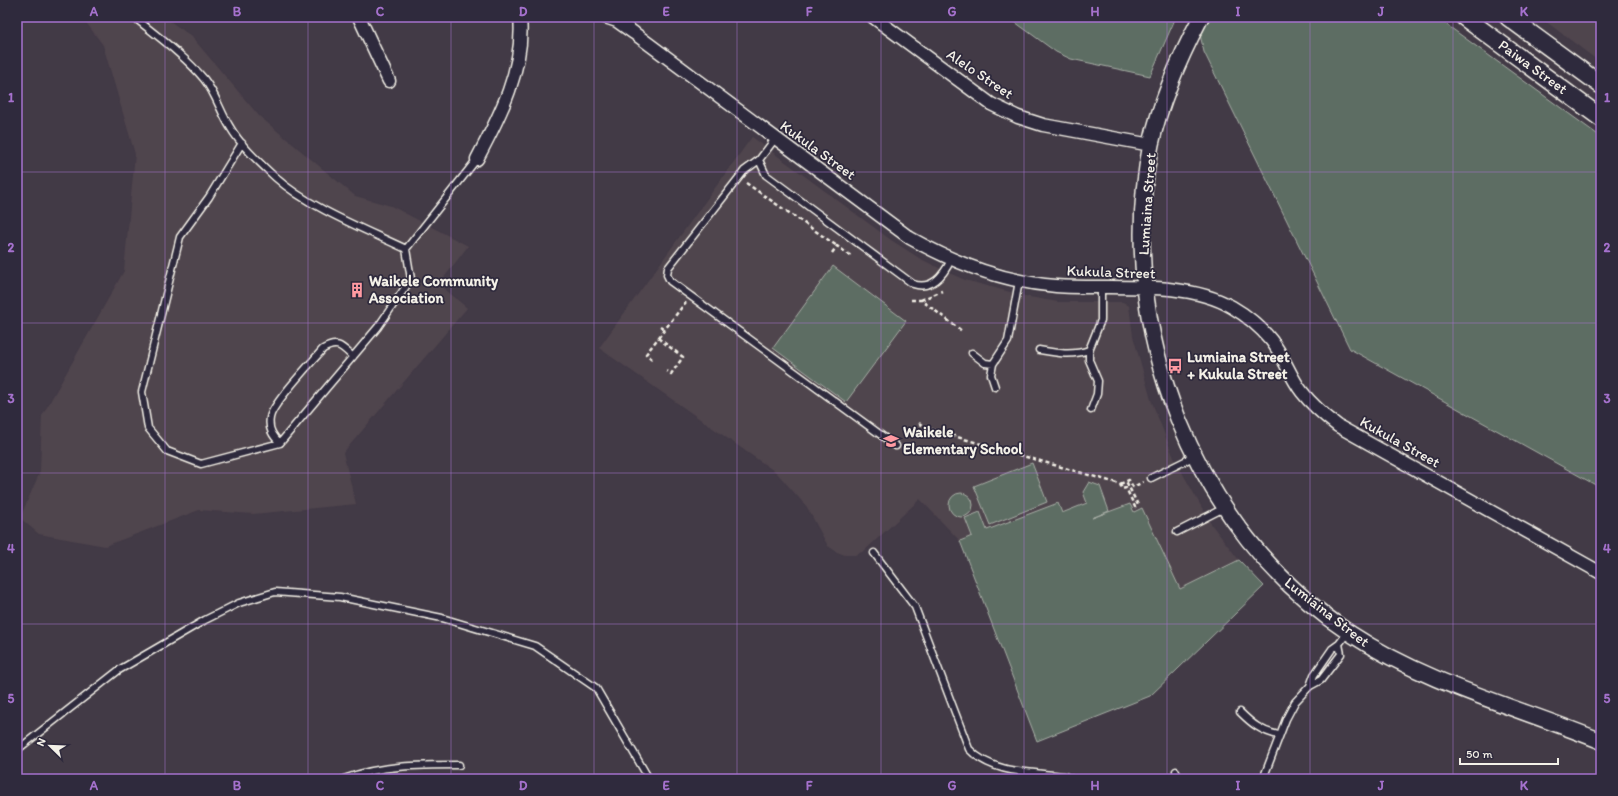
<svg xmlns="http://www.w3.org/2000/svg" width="1618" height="796" viewBox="0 0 1618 796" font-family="Itim,sans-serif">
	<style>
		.built { fill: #50454d }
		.green { fill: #5d6d64; stroke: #a8afa6 }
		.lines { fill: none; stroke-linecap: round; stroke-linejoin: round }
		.service-casing { stroke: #f4f1e8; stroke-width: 9 }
		.minor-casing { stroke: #f4f1e8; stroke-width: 15 }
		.tertiary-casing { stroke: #f4f1e8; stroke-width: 18 }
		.secondary-casing { stroke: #f4f1e8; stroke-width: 20 }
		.path { stroke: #f4f1e8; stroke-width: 2.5; stroke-dasharray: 4 3; stroke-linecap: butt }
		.service { stroke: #2f2a3d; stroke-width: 6 }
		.minor { stroke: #2f2a3d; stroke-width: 12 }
		.tertiary { stroke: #2f2a3d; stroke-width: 15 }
		.secondary { stroke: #2f2a3d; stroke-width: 17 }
		.grid { fill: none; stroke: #a571cd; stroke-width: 1; stroke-opacity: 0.55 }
		.labels { text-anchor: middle; stroke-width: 3.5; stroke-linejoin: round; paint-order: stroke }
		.street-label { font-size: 15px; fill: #f4f1e8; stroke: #2f2a3d }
		.poi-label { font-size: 15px; font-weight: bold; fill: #f4f1e8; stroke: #2f2a3d; text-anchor: start }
		.neatline { fill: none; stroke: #a571cd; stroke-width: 1.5 }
		.grid-label { font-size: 13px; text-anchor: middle; font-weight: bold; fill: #a571cd }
	</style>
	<rect width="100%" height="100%" fill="#423a46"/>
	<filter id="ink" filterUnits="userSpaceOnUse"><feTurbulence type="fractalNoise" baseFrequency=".025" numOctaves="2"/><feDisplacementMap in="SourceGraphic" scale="8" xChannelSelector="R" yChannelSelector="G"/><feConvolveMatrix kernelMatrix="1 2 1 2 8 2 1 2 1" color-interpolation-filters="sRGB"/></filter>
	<g filter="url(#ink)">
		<path class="built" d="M82 17H164L191 36 259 116 355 196 391 206 468 246 439 284 467 308 343 453 356 504 253 514 199 510 105 546 39 534 20 518 40 472 42 416 124 271 135 154 103 45Z
			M1540 17H1601V63Z
			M752 137 891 240 919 258 949 273 965 280 1029 297 1058 302H1123L1129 306 1133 336 1151 400 1174 458 1211 524 1242 564 1264 586 1150 696 1037 741 960 541 920 499 864 551 855 555H845L837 552 828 546 807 507 777 473 599 348Z"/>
		<path class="green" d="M1008 17H1176L1150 76 1071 59 1056 52Z
			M1196 17H1436L1601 137V488L1350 349 1204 52Z
			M833 266 906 321 846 402 773 348Z
			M1032 463 1047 502 990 525 974 486Z
			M1089 482 1100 486 1109 511 1092 518 1130 504 1134 512 1142 508 1180 589 1239 560 1264 586 1150 696 1037 741 960 541 972 536 965 518 980 512 987 530 1058 503 1062 513 1087 503 1083 492Z
			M949 505a12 12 0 1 1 24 0a12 12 0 1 1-24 0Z"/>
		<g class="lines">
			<g class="service-casing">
				<path id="service" d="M134 17C157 36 184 55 204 79 216 94 220 111 230 127 241 146 260 163 276 178 308 207 366 230 406 249
					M775 139 759 160 766 175 913 284C932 290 943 276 951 260
					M242 143 209 197 180 237 142 392 148 428 167 451 201 464 280 443 378 327 411 279 406 249 477 159
					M759 160 744 171 668 268 667 275 670 281 896 446
					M1039 350C1056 353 1072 356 1089 350
					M972 353 985 363 993 364
					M995 387 991 375 993 364 1008 341 1019 281
					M1091 410 1097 394 1098 381 1089 360V350L1101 320V288
					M280 443C273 436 268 429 270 418 271 405 312 362 323 349 338 340 342 347 353 357
					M1151 478 1195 456
					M1177 532 1224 508
					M874 553 915 607 969 749C992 774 1032 772 1064 776L1071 779
					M1310 686 1321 680 1341 654 1339 644
					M1240 712C1252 724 1261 731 1278 735
					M17 750 119 670 205 620 239 603 275 592 340 597 442 618 535 646 596 688 649 779
					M1176 771 1178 779
					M344 779C380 765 421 765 459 765
					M1263 779 1286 719 1295 702 1310 686 1314 675 1332 649 1339 644 1348 632"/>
			</g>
			<g class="minor-casing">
				<path id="minor" d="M359 17 389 81
					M605 17 617 21 634 33 910 238C956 264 1004 282 1056 286 1110 290 1184 279 1232 307 1246 315 1261 328 1271 340 1284 356 1290 377 1302 392 1312 405 1325 416 1338 426L1601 573
					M873 17 991 104 1018 117 1043 125 1151 145
					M477 159C500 116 525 67 520 17"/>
			</g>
			<g class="tertiary-casing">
				<path id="tertiary" d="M1201 17C1180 57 1161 99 1151 144 1114 327 1194 531 1351 634 1427 684 1517 707 1601 741"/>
			</g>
			<g class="secondary-casing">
				<path id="secondary" d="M1464 17 1601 118
					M1508 17 1601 85"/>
			</g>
			<path class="path" d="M746 183 837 246
				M832 253 837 246 851 256
				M911 300H921L962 331
				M921 300 942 291
				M660 326 665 329
				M658 338 683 357 671 374 667 371
				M652 359 646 354 685 303 686 304
				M919 423 926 428 1120 484 1122 489 1126 488 1135 507 1138 505 1126 481
				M1120 484 1129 480 1133 487 1143 482"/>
			<use href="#service" class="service"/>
			<use href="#minor" class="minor"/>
			<use href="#tertiary" class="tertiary"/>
			<use href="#secondary" class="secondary"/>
		</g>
	</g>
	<path class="grid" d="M165 17V779M308 17V779M451 17V779M594 17V779M737 17V779M881 17V779M1024 17V779M1167 17V779M1310 17V779M1453 17V779M17 172H1601M17 323H1601M17 473H1601M17 624H1601"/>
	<defs>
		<g id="building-bare" transform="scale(1.2)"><path d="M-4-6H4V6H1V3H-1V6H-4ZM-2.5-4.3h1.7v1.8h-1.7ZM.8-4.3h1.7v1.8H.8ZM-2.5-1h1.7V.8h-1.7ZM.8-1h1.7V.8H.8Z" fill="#ff9aa2" stroke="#2f2a3d" stroke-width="2.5" paint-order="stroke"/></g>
		<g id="bus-bare" transform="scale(1.2)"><path d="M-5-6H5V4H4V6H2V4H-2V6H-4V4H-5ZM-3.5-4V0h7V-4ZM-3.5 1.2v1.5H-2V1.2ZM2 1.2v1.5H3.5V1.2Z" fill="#ff9aa2" stroke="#2f2a3d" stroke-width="2.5" paint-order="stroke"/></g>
		<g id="school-bare" transform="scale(1.2)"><path d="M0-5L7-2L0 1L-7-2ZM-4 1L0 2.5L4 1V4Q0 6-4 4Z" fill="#ff9aa2" stroke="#2f2a3d" stroke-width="2.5" paint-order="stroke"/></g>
	</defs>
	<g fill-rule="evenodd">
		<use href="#building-bare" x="357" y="290"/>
		<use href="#bus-bare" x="1175" y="366"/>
		<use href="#school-bare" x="891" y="441"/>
	</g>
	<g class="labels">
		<g class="street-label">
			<text transform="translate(1533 67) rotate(36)" y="5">Paiwa Street</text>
			<text transform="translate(980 74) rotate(34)" y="5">Alelo Street</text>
			<text transform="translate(818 150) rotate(36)" y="5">Kukula Street</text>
			<text transform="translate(1147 204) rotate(-86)" y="5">Lumiaina Street</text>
			<text transform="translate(1111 272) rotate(2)" y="5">Kukula Street</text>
			<text transform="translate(1400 442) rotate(29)" y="5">Kukula Street</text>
			<text transform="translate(1327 612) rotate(38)" y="5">Lumiaina Street</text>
		</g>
		<g class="poi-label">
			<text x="369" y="286">Waikele Community<tspan x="369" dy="17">Association</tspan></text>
			<text x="1187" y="362">Lumiaina Street<tspan x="1187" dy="17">+ Kukula Street</tspan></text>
			<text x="903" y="437">Waikele<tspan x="903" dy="17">Elementary School</tspan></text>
		</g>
	</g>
	<rect width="1618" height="796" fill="none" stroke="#2f2a3d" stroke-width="44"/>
	<g transform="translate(50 746) rotate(293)" stroke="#2f2a3d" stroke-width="3" paint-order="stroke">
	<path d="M0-3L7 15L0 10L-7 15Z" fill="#f4f1e8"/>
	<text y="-6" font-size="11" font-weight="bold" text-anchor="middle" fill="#f4f1e8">N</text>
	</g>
	<path d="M1460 758v6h98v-6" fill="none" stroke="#f4f1e8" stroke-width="2"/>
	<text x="1466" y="758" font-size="12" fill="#f4f1e8" stroke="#2f2a3d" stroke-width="3" paint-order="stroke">50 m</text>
	<rect x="22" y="22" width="1574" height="752" class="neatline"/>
	<g class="grid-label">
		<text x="94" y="16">A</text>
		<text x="237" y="16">B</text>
		<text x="380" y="16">C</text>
		<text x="523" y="16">D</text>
		<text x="666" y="16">E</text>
		<text x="809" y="16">F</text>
		<text x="952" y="16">G</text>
		<text x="1095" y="16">H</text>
		<text x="1238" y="16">I</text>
		<text x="1381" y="16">J</text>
		<text x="1524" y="16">K</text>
		<text x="11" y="102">1</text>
		<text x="1607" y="102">1</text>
		<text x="11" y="252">2</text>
		<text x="1607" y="252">2</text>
		<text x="11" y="403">3</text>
		<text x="1607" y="403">3</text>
		<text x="11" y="553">4</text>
		<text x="1607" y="553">4</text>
		<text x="11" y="703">5</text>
		<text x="1607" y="703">5</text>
		<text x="94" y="790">A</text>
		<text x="237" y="790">B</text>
		<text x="380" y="790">C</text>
		<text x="523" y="790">D</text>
		<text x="666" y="790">E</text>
		<text x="809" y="790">F</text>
		<text x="952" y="790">G</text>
		<text x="1095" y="790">H</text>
		<text x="1238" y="790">I</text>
		<text x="1381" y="790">J</text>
		<text x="1524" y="790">K</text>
	</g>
</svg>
